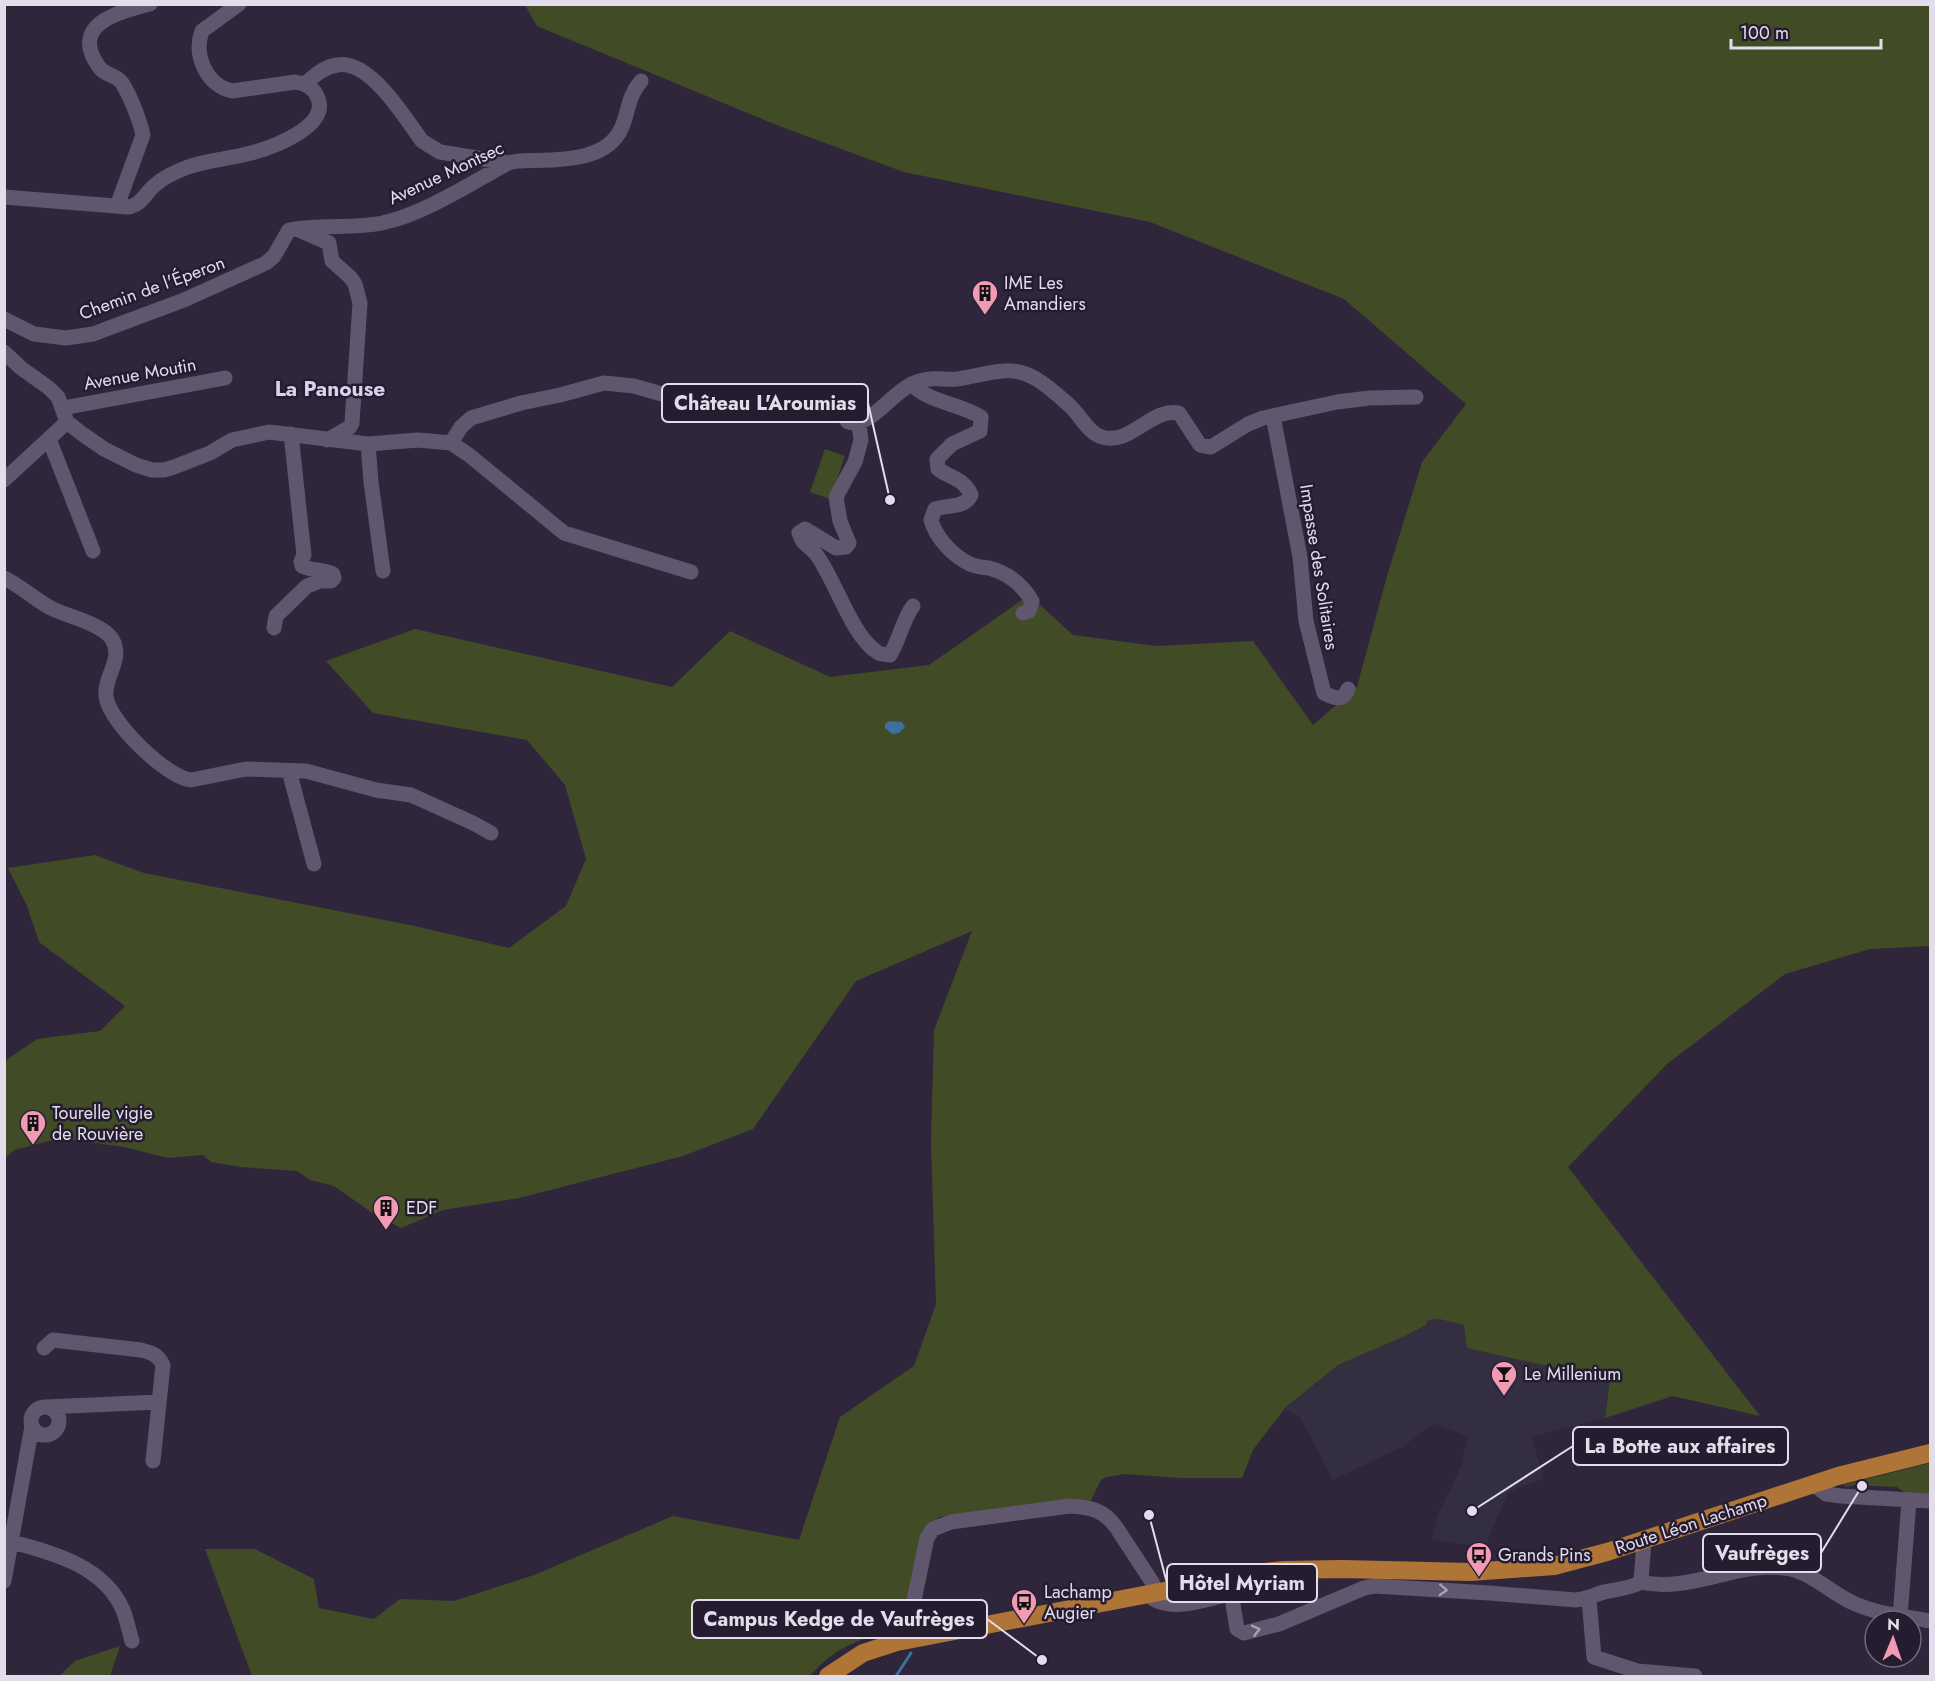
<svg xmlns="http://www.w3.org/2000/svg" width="1935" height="1681" viewBox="0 0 1935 1681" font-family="Jost,sans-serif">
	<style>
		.commercial { fill: #332f40 }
		.green { fill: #414c26 }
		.water { fill: #3d6f9f }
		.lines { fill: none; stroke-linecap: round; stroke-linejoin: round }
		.stream { stroke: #3d6f9f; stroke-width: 3 }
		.minor { stroke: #60566e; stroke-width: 15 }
		.major { stroke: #af7536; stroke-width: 18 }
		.oneway { stroke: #a8a0b3 }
		.labels { text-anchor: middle; stroke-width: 5; stroke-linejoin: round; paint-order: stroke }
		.street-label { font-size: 18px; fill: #e2ddeb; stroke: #251c30 }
		.poi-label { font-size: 18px; fill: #e2ddeb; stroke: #251c30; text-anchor: start }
		.quarter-label { font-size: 21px; font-weight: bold; fill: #dcd1ec; stroke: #251c30 }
		.leader { fill: none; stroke: #e2ddeb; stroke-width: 2 }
		.callout-dot { fill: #e2ddeb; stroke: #251c30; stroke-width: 2 }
		.callout { fill: #251c30; stroke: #e2ddeb; stroke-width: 2 }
		.callout-label { font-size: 20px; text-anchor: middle; font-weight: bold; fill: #e2ddeb }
	</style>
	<rect width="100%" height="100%" fill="#2f263b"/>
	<path class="commercial" d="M1439 1319 1464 1325 1467 1348 1611 1380 1605 1418 1531 1437 1544 1478 1508 1492 1486 1545 1481 1547 1432 1539 1437 1517 1461 1467 1468 1436 1434 1424 1402 1447 1333 1480 1300 1417 1285 1409 1338 1365 1405 1336 1426 1325 1427 1320Z"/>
	<path class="green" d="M525 5H1930V946L1870 949 1785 974 1667 1064 1568 1167 1760 1416 1673 1396 1605 1418 1610 1380 1467 1348 1464 1325 1439 1319 1428 1320 1426 1325 1405 1336 1338 1365 1285 1408 1253 1450 1242 1478H1180L1125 1474 1107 1477 1101 1480 1090 1502 1063 1500 939 1517 922 1532 905 1608 895 1628C858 1641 837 1645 810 1676H252L205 1549H255L314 1579 319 1608 374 1619 400 1599 454 1601 534 1575 673 1516 799 1540 840 1417 914 1366 936 1304 931 1142 934 1030 972 931 856 981 753 1129 683 1156 519 1198 443 1210 401 1228 371 1212 334 1186 310 1180 297 1171 241 1167 211 1162 203 1155 168 1158 124 1147 61 1138 14 1150 5 1158V1061L37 1039 100 1031 125 1006 39 942 27 906 8 868 95 855 144 873 415 926 509 948 566 906 586 859 565 785 527 740 373 713 326 661 415 629 672 687 730 631 830 677 929 665 1029 595 1073 635 1156 646 1253 641 1313 725 1357 687 1387 576 1422 462 1466 404 1344 299 1150 222 904 172 779 126 537 26Z
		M825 449 845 456 830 499 810 492Z
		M1930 1463V1496L1907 1494 1897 1487 1854 1485 1846 1487 1843 1485Z
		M120 1646 110 1676H59L75 1661Z"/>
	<path class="water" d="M889 721 902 722 905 727 899 733 892 734 885 728V724Z"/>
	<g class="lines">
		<path class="stream" d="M896 1676 911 1653"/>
		<path class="minor" d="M305 84C315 75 324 67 337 65 370 59 405 118 422 141L440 152 508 163
			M4 197 128 207C142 205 145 193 155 185 164 177 177 171 188 167 207 160 228 159 247 154 268 149 333 127 317 96 313 87 305 84 295 82L232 91C207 86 193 55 202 31L239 4
			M117 206 143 135C140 121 130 95 122 83 116 74 105 76 99 67 69 25 117 12 150 4
			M299 230 329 243 332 261 350 277 355 284 360 303 352 423 350 427 327 440
			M4 319 34 334 66 338 93 334 184 300 266 263 274 256 289 230C320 224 352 229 382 223 422 215 472 183 508 163L518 161C551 159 606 165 622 127 629 110 628 96 641 81
			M4 352 21 368 49 388 58 397 67 422 81 433 104 449 136 465 152 470H164L174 467 210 453 232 440 269 432 368 444 418 440 451 443 461 427 471 418 521 403 560 395 604 383 634 386 665 395 821 402 837 409 848 422C876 429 894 381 930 379 939 378 948 380 957 379 973 377 987 372 1003 371 1030 368 1051 389 1070 406 1081 416 1087 432 1102 437 1130 446 1152 407 1179 413L1200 445 1211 447 1248 424 1263 418 1337 402 1369 398 1416 397
			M911 384C930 403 959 403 981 417L980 431 952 444 937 459 938 469C950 478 965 479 971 495 965 508 948 505 935 509L931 520C936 538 953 556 970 564 976 567 982 567 989 568 1008 573 1022 584 1032 601L1029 611 1023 613
			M63 408 225 378
			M1273 416 1300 557 1306 621 1324 693C1334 698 1343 702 1348 689
			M859 423 861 440 855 462 836 497 840 521 849 543 846 547 836 548 805 529 799 533C803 546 809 545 816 554 835 579 851 635 877 652 880 655 885 654 890 655 900 639 902 621 913 606
			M49 439 93 551
			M451 443 469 455 564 533 691 572
			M368 444 371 482 383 571
			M4 480 67 422
			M4 578C23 587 37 602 55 610 71 617 103 625 112 639 124 660 104 675 106 696 108 721 167 778 191 780L246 769 306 771 376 790 411 795 473 823 491 833
			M274 628 276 616 307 586 320 581H331L334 578 333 574C323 569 311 571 302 566L301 561 304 555 291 434
			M289 771 314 864
			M44 1348 53 1340 141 1350C153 1353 158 1355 163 1365L153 1461
			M31 1421a14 14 0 1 1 28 0a14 14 0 1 1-28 0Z
			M46 1407 159 1402
			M1813 1484 1826 1494 1841 1496 1930 1501
			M12 1542C53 1553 104 1566 123 1610 127 1620 129 1631 132 1641
			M4 1581 32 1426
			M1641 1582C1690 1594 1741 1559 1790 1569 1813 1574 1830 1592 1851 1602 1876 1614 1903 1616 1930 1621
			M1147 1594C1167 1614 1202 1600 1226 1595L1232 1598 1237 1629 1244 1633 1279 1624 1364 1588 1375 1586 1489 1593 1576 1600C1587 1599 1594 1595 1604 1592 1616 1589 1630 1589 1641 1582L1644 1540
			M1589 1599 1594 1657 1637 1671 1695 1676
			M1900 1617 1909 1501
			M897 1642 912 1610 927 1538 933 1529 951 1522 1070 1506C1090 1507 1104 1510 1116 1527L1152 1582 1156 1592"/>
		<path class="major" d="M828 1676 863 1653 897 1642 1264 1572 1284 1570 1342 1569 1471 1572 1554 1566 1607 1552 1838 1476 1930 1453"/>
	</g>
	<defs><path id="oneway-chevron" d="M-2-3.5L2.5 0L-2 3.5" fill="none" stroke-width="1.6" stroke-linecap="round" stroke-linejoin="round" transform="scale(1.5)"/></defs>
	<g class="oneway">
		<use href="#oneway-chevron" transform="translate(1443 1590) rotate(3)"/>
		<use href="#oneway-chevron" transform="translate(1256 1630) rotate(-14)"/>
	</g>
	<defs>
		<g id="building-pin" transform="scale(1.35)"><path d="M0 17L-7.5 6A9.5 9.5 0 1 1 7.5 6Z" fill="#f09ab4" stroke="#251c30"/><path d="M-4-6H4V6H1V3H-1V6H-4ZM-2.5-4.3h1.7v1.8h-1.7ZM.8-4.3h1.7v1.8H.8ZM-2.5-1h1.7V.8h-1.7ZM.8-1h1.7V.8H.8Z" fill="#111"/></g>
		<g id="bar-pin" transform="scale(1.35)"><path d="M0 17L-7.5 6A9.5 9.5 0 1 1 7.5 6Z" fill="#f09ab4" stroke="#251c30"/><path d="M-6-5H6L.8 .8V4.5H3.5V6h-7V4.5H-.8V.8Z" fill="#111"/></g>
		<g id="bus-pin" transform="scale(1.35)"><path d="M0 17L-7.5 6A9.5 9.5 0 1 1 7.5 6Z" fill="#f09ab4" stroke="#251c30"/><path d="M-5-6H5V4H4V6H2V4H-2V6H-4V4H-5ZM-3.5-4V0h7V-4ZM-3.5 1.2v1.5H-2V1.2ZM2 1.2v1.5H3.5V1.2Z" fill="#111"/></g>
	</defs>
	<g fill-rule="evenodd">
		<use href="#building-pin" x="985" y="293"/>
		<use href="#building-pin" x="33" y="1123"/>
		<use href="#building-pin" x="386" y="1208"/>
		<use href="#bar-pin" x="1504" y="1374"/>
		<use href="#bus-pin" x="1479" y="1555"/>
		<use href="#bus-pin" x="1024" y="1602"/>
	</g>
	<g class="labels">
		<g class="street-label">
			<text transform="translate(446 173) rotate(-25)" y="6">Avenue Montsec</text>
			<text transform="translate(152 288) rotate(-20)" y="6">Chemin de l'Éperon</text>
			<text transform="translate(140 374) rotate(-10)" y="6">Avenue Moutin</text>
			<text transform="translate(1319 567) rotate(81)" y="6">Impasse des Solitaires</text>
			<text transform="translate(1691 1524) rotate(-18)" y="6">Route Léon Lachamp</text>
		</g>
		<g class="poi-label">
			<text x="1004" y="289">IME Les<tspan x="1004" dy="21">Amandiers</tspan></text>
			<text x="52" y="1119">Tourelle vigie<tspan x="52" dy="21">de Rouvière</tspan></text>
			<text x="406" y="1214">EDF</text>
			<text x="1524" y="1380">Le Millenium</text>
			<text x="1498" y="1561">Grands Pins</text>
			<text x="1044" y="1598">Lachamp<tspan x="1044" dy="21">Augier</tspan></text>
		</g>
		<g class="quarter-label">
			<text x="330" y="396">La Panouse</text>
		</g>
	</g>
	<path class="leader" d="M890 500L868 403M1472 1511L1573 1446M1862 1486L1821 1553M1149 1515L1167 1583M1042 1660L987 1619"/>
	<g class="callout-dot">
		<circle cx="890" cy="500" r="6"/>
		<circle cx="1472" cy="1511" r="6"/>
		<circle cx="1862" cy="1486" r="6"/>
		<circle cx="1149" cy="1515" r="6"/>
		<circle cx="1042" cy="1660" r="6"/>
	</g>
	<g class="callout">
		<rect x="662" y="384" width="206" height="38" rx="6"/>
		<rect x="1573" y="1427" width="215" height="38" rx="6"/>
		<rect x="1703" y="1534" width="118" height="38" rx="6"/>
		<rect x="1167" y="1564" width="150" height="38" rx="6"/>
		<rect x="692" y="1600" width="295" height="38" rx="6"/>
	</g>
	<g class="callout-label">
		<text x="765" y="410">Château L'Aroumias</text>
		<text x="1680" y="1453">La Botte aux affaires</text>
		<text x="1762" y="1560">Vaufrèges</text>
		<text x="1242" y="1590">Hôtel Myriam</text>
		<text x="839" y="1626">Campus Kedge de Vaufrèges</text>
	</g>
	<rect width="1935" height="1681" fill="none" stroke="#e2ddeb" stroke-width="12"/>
	<g transform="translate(1893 1639) rotate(2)"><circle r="28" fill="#251c30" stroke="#71697b" stroke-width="1.5"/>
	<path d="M0-4.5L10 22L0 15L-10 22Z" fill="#f09ab4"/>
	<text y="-9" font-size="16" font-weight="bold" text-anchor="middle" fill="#e2ddeb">N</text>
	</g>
	<path d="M1731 39v9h150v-9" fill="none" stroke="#e2ddeb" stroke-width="3"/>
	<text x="1740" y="39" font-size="18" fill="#e2ddeb" stroke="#251c30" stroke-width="4.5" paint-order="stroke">100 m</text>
</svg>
